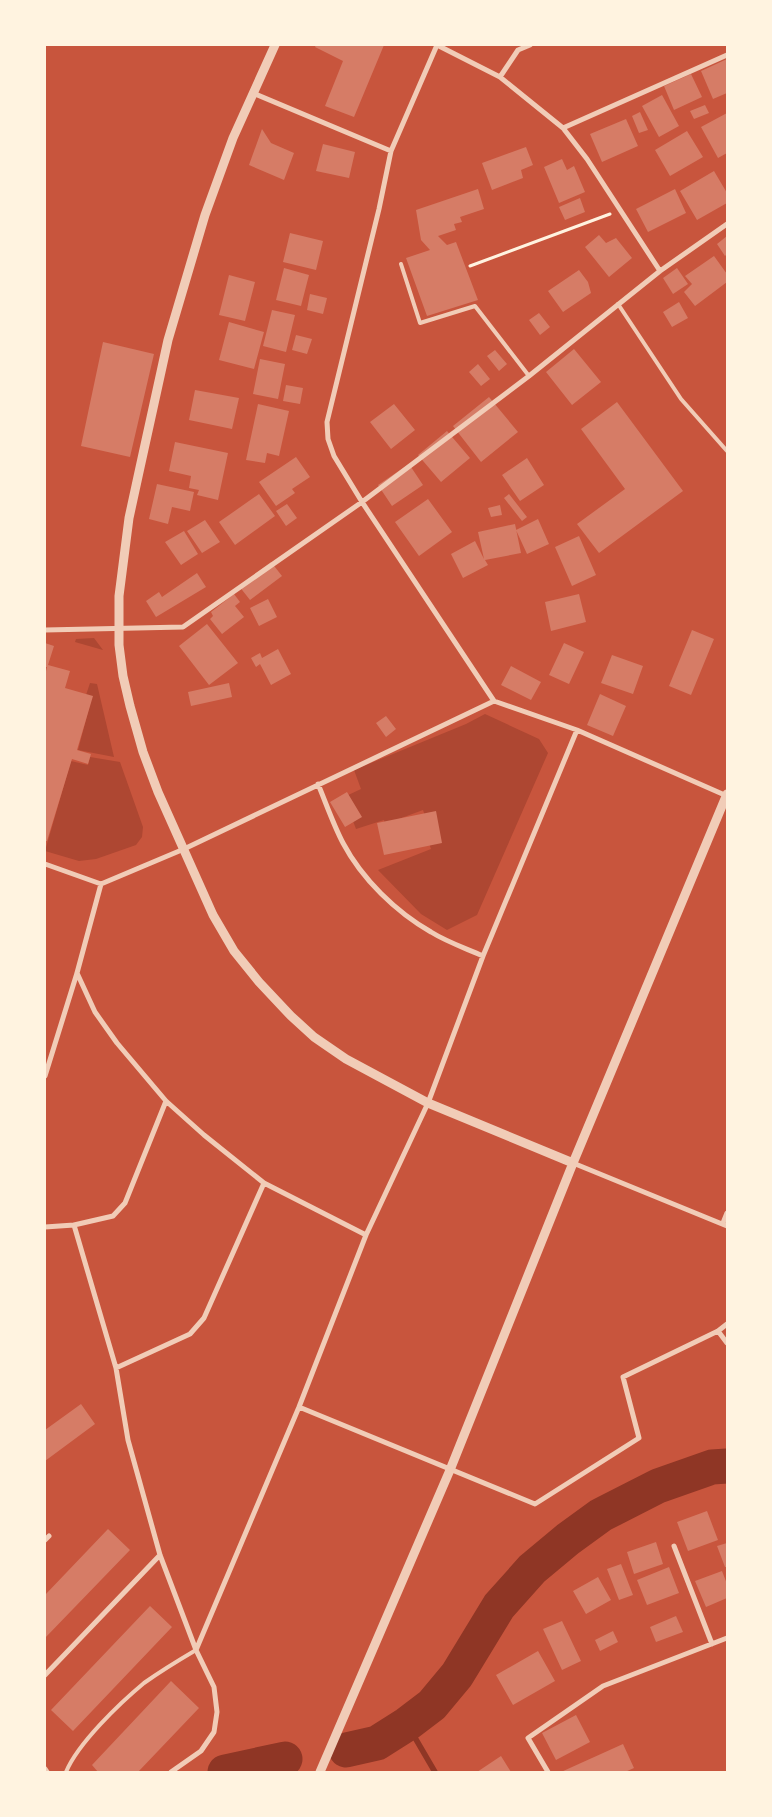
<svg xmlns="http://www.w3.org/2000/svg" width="772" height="1817" viewBox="0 0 772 1817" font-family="Raleway,sans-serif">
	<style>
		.green { fill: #ae4732 }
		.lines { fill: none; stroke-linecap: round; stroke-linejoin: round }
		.stream { stroke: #8f3625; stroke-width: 5.5 }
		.river { stroke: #8f3625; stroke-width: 35 }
		.building { fill: #d67c66 }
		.path { stroke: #fff3e0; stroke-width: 3 }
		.service { stroke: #f1ccb7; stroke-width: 4 }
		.minor { stroke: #f1ccb7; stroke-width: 5 }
		.tertiary { stroke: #f1ccb7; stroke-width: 9 }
	</style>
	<rect width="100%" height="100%" fill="#c8553d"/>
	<path class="green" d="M94 638 103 650 75 642 76 639Z
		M90 683 97 684 114 757 78 750 92 697 86 695Z
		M485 714 539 739 548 753 477 915 447 930 421 914 378 870 431 849 428 840 432 837 423 810 385 824 384 820 356 829 344 797 361 789 354 770 466 724Z
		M90 757 120 762 143 827 142 837 136 845 96 859 79 861 45 851 71 761 88 765Z"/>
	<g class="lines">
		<path class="stream" d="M407 1724 435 1772"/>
		<path class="river" d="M346 1750 377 1743 407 1724 432 1705 457 1675 499 1606 532 1569 568 1539 601 1515 658 1486 712 1467 727 1466
			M225 1772 285 1759"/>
	</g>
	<path class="building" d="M316 45H384L354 117 325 106 343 61 315 47Z
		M727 59V93L713 99 701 71Z
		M691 74 702 97 674 110 664 86Z
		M662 95 679 126 659 137 642 106Z
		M705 105 709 113 694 119 690 111Z
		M640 112 648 130 639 133 632 116Z
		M727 113V153L718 158 701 127Z
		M626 119 638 146 602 162 590 134Z
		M262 129 271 143 294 153 284 180 249 165Z
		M687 131 703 157 670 176 655 150Z
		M323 144 355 152 349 178 316 171Z
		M526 147 533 165 521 170 523 178 492 190 482 163Z
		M562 159 567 170 574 166 585 192 559 203 544 167Z
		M714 171 727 193V203L697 220 680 191Z
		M478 189 484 209 460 217 462 222 454 224 456 230 438 236 447 245 456 242 478 300 427 316 406 258 430 250 421 240 416 210Z
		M675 189 686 213 648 232 636 209Z
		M580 198 585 212 565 220 559 207Z
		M290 233 323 241 316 270 283 262Z
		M599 235 606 243 616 238 632 258 609 277 585 247Z
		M727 236V254L725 256 717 244Z
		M714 256 727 274V282L695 306 684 292 692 284 685 276Z
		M284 268 309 275 301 306 276 300Z
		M677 268 688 284 673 294 663 278Z
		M579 270 588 282 591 293 563 312 548 291Z
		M229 275 255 282 245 321 219 315Z
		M310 294 327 298 323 314 307 310Z
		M679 302 688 318 672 327 663 312Z
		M272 310 295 315 286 352 263 346Z
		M539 313 550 327 540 335 529 320Z
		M229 322 264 332 254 369 219 360Z
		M296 335 312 339 307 354 292 350Z
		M103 342 154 354 130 457 81 446Z
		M574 349 601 382 572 405 546 372Z
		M495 350 507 364 499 371 487 356Z
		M260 359 285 364 278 399 253 394Z
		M478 364 490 379 481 386 469 372Z
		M286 385 303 388 300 404 283 401Z
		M195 390 239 398 232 429 189 420Z
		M489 397 518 432 481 462 453 426Z
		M617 402 683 491 599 553 577 524 625 489 581 429Z
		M258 404 289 411 279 456 267 453 265 463 246 460Z
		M394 404 415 430 391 449 370 422Z
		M447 431 470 458 441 482 418 455Z
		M175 442 228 453 218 500 197 495 199 490 189 488 191 476 169 471Z
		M296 457 310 477 292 489 295 493 276 506 259 482Z
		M527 458 544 485 520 501 502 475Z
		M409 464 423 485 392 506 378 485Z
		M157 484 194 492 190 511 172 507 168 524 149 519Z
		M259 494 275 516 235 545 219 522Z
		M509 494 527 517 522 521 504 498Z
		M428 499 452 532 419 556 395 522Z
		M287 504 297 518 286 526 276 511Z
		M500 505 502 515 491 517 488 508Z
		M538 519 549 544 527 554 516 530Z
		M205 520 220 542 202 553 187 531Z
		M515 524 521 553 485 560 488 565 463 578 451 554 475 541 484 559 478 532Z
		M184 531 198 554 181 565 165 542Z
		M579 536 596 575 572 586 555 547Z
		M271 562 282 576 250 600 239 586Z
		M197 573 206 587 156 617 146 601 159 592 162 597Z
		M234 594 240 602 235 606 244 617 222 634 210 619 213 616 211 612Z
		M579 594 586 622 551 631 545 602Z
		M268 599 277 617 259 626 250 608Z
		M207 624 238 663 209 685 179 646Z
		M692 630 714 639 691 695 669 686Z
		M45 643 54 646 48 665 70 671 65 688 93 696 77 750 91 754 88 764 72 759 47 841H45V675L47 667H45Z
		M564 643 584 652 569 684 549 675Z
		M278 649 291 674 271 685 260 664 256 667 251 658 260 653 262 658Z
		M612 655 643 666 633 694 601 683Z
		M511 666 541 682 531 700 501 685Z
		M229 683 232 697 191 706 188 692Z
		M600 694 626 706 613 736 587 725Z
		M386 716 396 729 386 737 376 723Z
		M347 792 362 817 345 827 330 802Z
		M436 811 442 843 384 855 377 823Z
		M81 1404 95 1424 45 1461V1430Z
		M707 1511 718 1540 688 1551 677 1522Z
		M108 1529 130 1550 45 1638V1595Z
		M656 1542 663 1564 634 1574 627 1552Z
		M727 1543V1567H725L717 1546Z
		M621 1564 633 1595 619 1600 607 1569Z
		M669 1567 679 1593 647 1605 637 1580Z
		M722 1571 727 1584V1598L706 1607 695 1581Z
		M598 1577 611 1600 586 1614 573 1591Z
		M150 1606 172 1627 73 1731 51 1710Z
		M676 1616 683 1632 656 1642 650 1627Z
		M562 1621 581 1661 562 1670 543 1629Z
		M613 1631 618 1642 600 1651 595 1640Z
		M538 1651 555 1681 513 1705 496 1675Z
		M171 1681 199 1708 138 1772H98L92 1765Z
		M576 1715 590 1742 556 1760 542 1733Z
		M623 1744 634 1768 625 1772H561Z
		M501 1756 511 1772H477Z"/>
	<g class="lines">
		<path class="path" d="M470 266 610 214"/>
		<path class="service" d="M401 264 420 323 475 306 529 376
			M618 304 681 399 727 451
			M66 1772C78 1743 120 1703 144 1683 161 1671 179 1660 196 1650"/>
		<path class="minor" d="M437 45 391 151 379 209 327 422 328 439 334 456 362 502 494 701 577 730 727 796
			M437 45 500 77 563 128 587 159 660 271
			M500 77 518 50 530 45
			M253 93 391 151
			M563 128 727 55
			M45 630 183 627 362 502 529 376 660 271 727 224
			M318 784C326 803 333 824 343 843 362 879 396 912 431 932 447 942 465 948 483 956
			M45 864 101 884
			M77 973 95 1012 117 1043 166 1101 204 1135 264 1183 366 1235
			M45 1076 77 973 101 884 184 849 494 701
			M573 1163 727 1226
			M723 1223 727 1213
			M74 1225 116 1368 128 1440 160 1555 196 1650 214 1687 217 1712 214 1732 201 1751 171 1772
			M45 1227 74 1225 113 1216 125 1203 166 1101
			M718 1331 727 1343
			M116 1368 190 1334 204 1318 264 1183
			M299 1407 535 1504 639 1438 623 1377 718 1331 727 1324
			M45 1540 49 1536
			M674 1546 712 1644
			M196 1650 299 1407 366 1235 428 1103 483 956 577 730
			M45 1675 160 1555
			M45 1769 47 1772
			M548 1772 528 1738 603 1686 727 1638"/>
		<path class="tertiary" d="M275 45 233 138 205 215 168 340 139 472 129 518 119 596V645L123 676 130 706 143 752 158 792 213 915 234 951 259 982 291 1016 314 1037 346 1059 428 1103 573 1163
			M320 1772 450 1470 573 1163 727 794"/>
	</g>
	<rect width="772" height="1817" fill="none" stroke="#fff3e0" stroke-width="92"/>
</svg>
